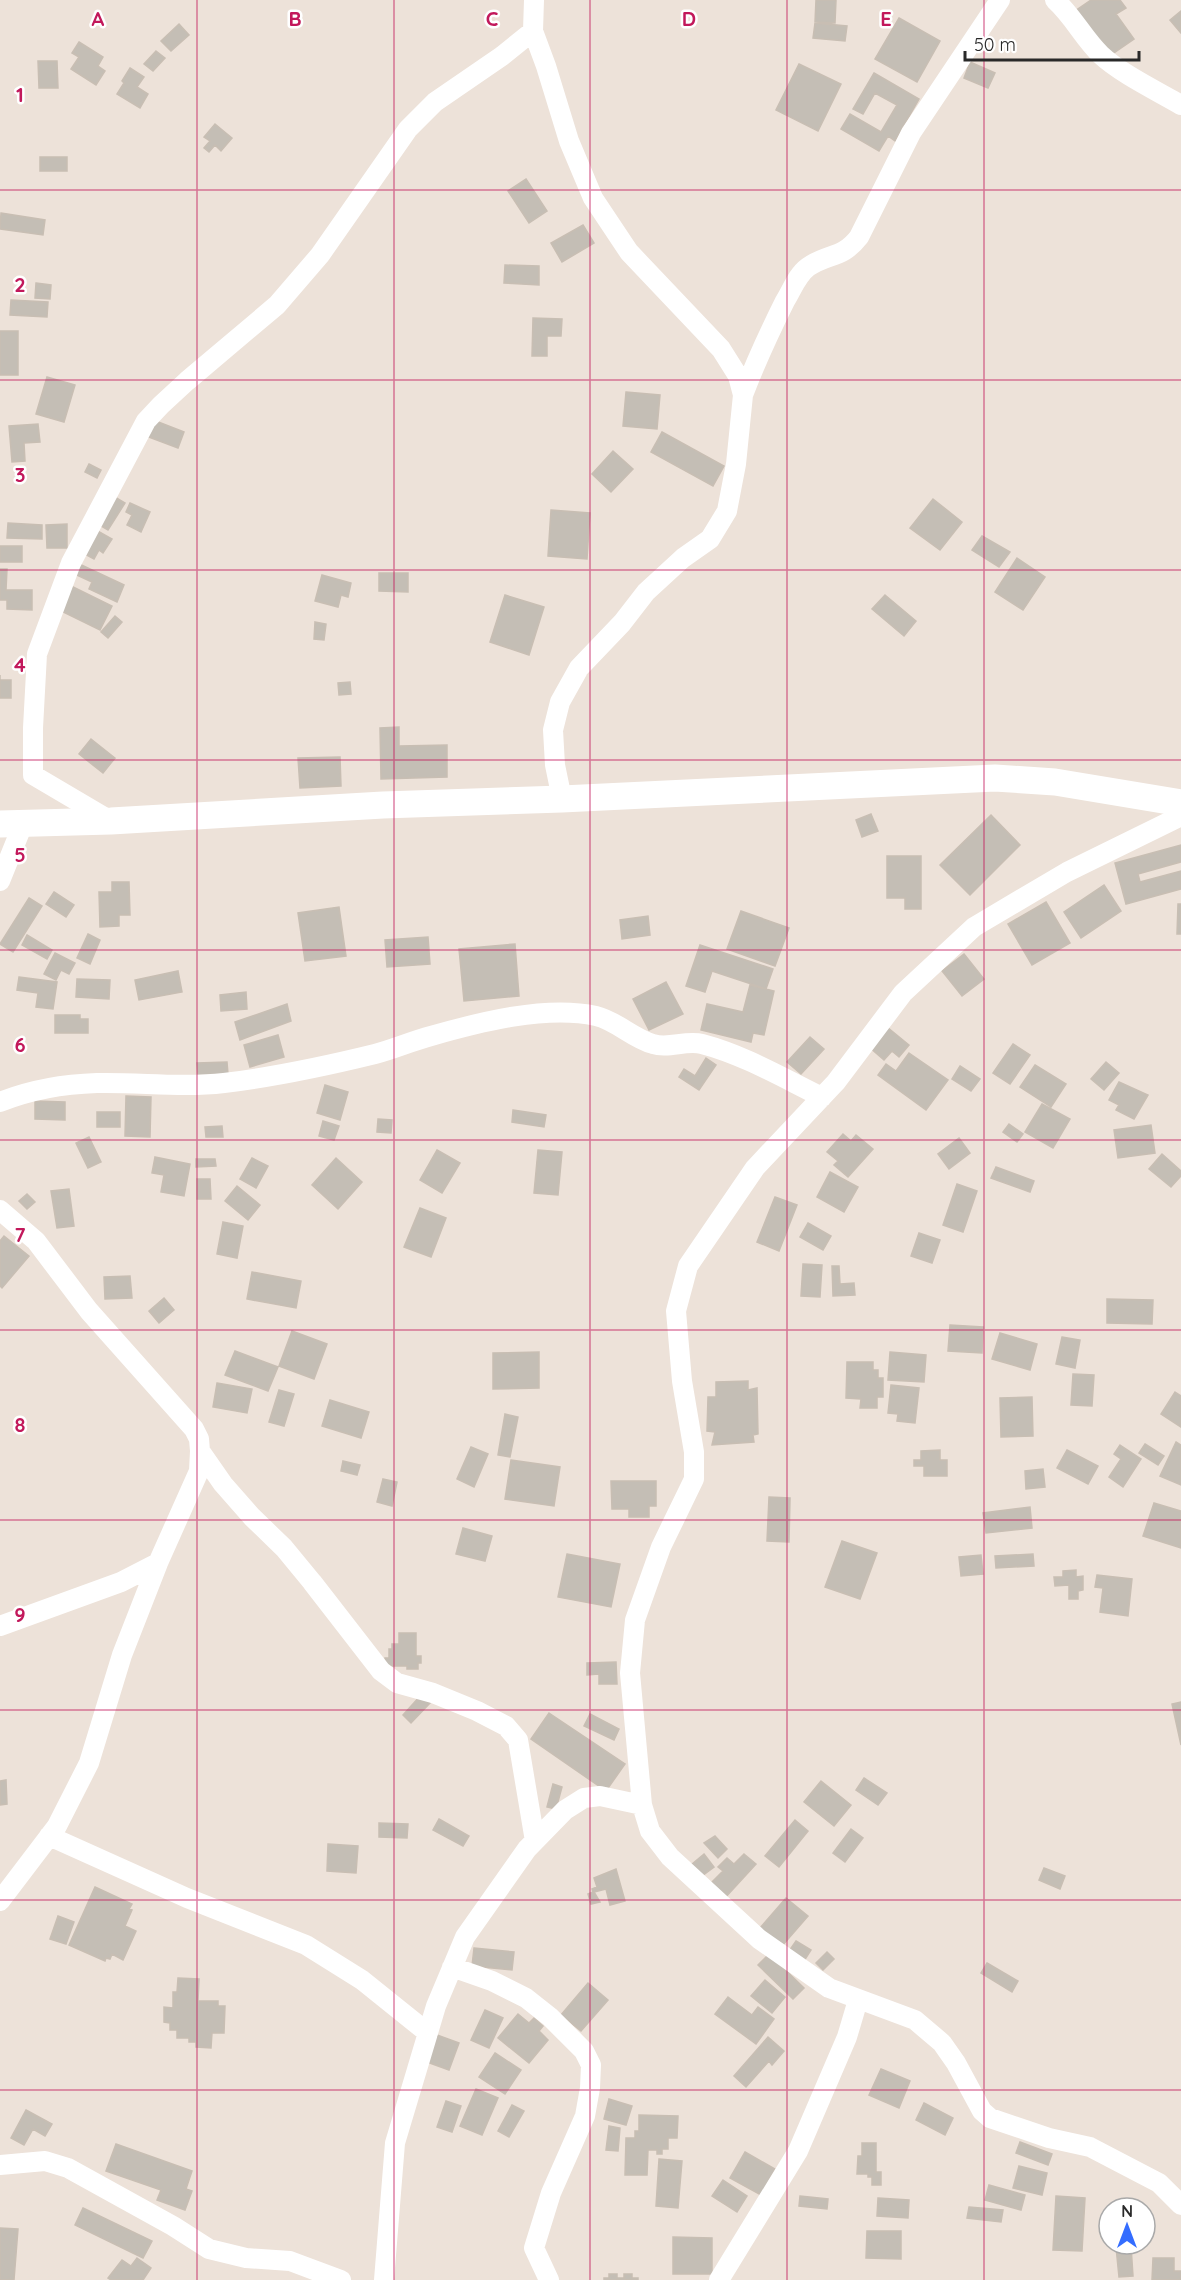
<svg xmlns="http://www.w3.org/2000/svg" width="1181" height="2280" viewBox="0 0 1181 2280" font-family="Quicksand,sans-serif">
	<style>
		.building { fill: #c4beb5; stroke: #c8beb3; stroke-width: 1.5 }
		.lines { fill: none; stroke-linecap: round; stroke-linejoin: round }
		.street { stroke: #fff; stroke-width: 20 }
		.secondary { stroke: #fff; stroke-width: 27 }
		.grid { fill: none; stroke: #c2185b; stroke-width: 1.5; stroke-opacity: 0.55 }
		.grid-label { font-size: 20px; text-anchor: middle; font-weight: bold; fill: #c2185b; stroke: #fff; stroke-width: 5; stroke-linejoin: round; paint-order: stroke }
	</style>
	<rect width="100%" height="100%" fill="#ede2d9"/>
	<path class="building" d="M816 0H836L835 23 815 22Z
		M1091 0H1120L1126 8 1116 14 1134 39 1108 57 1075 11Z
		M1181 11V33L1170 20Z
		M899 18 940 41 917 82 875 59Z
		M815 23 847 26 845 41 813 38Z
		M179 24 189 35 171 51 161 41Z
		M79 42 103 57 98 66 105 71 96 85 71 69 79 57 72 53Z
		M156 51 165 58 153 71 144 64Z
		M38 61H57L58 88H39Z
		M970 62 995 73 988 88 964 78Z
		M799 64 841 84 818 131 776 110Z
		M130 68 144 77 137 87 148 94 140 108 117 94 124 83 122 81Z
		M874 73 919 99 895 141 888 136 879 151 841 129 850 114 881 132 897 105 875 93 863 114 853 109Z
		M215 124 232 138 221 151 215 145 209 152 204 148 210 141 204 137Z
		M40 157H67V171H40Z
		M526 179 547 211 529 223 508 191Z
		M1 213 45 220 43 235 0 229Z
		M583 225 594 243 562 262 551 243Z
		M505 265 539 266V285L504 283Z
		M36 283 51 285 50 299 35 298Z
		M11 300 48 302 47 317 10 315Z
		M533 318 562 319 561 336H547V356H532Z
		M0 331H18V375H0Z
		M47 377 75 385 64 422 36 414Z
		M626 392 660 395 657 429 623 426Z
		M148 418 184 432 178 448 141 434Z
		M38 424 40 442 24 443 25 461 12 462 9 426Z
		M662 432 724 466 713 486 651 452Z
		M613 451 633 469 611 492 592 474Z
		M89 464 101 470 97 478 85 472Z
		M113 496 125 503 108 530 96 523Z
		M933 499 962 522 940 550 910 528Z
		M130 503 150 512 141 532 127 525 132 515 126 512Z
		M551 510 590 513 587 559 548 556Z
		M8 523 42 525V539L7 538Z
		M67 524V548H47L46 525Z
		M94 529 112 539 103 553 99 550 94 559 81 552Z
		M982 536 1010 552 999 567 972 550Z
		M0 546H22V562H0Z
		M1017 558 1045 577 1023 610 995 592Z
		M75 562 124 585 117 602 89 589 92 582 70 572Z
		M0 569H7L6 590H32V610L7 609V600H0Z
		M379 573H408V592L379 591Z
		M322 575 351 583 348 597 341 595 338 607 315 601Z
		M67 584 112 606 100 630 55 608Z
		M505 595 544 607 529 655 490 642Z
		M885 595 916 621 904 636 872 609Z
		M115 616 122 622 108 638 101 632Z
		M315 622 326 624 324 640 314 639Z
		M0 675V680H11V698H0Z
		M350 682 351 694 339 695 338 683Z
		M399 727V746L447 745V777L381 779 380 728Z
		M91 739 115 758 103 773 79 754Z
		M340 757 341 786 300 788 298 758Z
		M871 814 878 831 862 837 856 820Z
		M991 815 1020 845 970 895 940 865Z
		M1181 845V862L1138 874 1140 882 1181 871V889L1126 904 1115 863Z
		M887 856H921V909H905V898H887Z
		M112 882H129L130 915H119V926L100 927 99 892H112Z
		M1104 885 1121 911 1081 938 1064 912Z
		M54 892 74 905 66 917 46 904Z
		M29 898 42 906 13 952 0 944Z
		M1046 902 1070 943 1032 965 1008 924Z
		M1178 904H1181V934H1177Z
		M339 907 346 956 305 961 298 913Z
		M741 911 789 928 775 966 727 949Z
		M648 916 650 935 622 939 620 920Z
		M88 934 100 940 90 964 77 958Z
		M27 935 52 950 47 959 22 945Z
		M428 937 430 964 387 967 385 940Z
		M515 944 519 996 464 1001 459 949Z
		M700 945 773 969 766 989 712 971 705 992 686 986Z
		M55 953 75 963 69 974 61 970 56 980 44 974Z
		M964 954 984 979 962 996 942 971Z
		M178 971 182 992 139 1000 135 980Z
		M19 977 57 982 53 1009 36 1007 38 993 17 990Z
		M77 979 110 980 109 999 76 997Z
		M666 982 683 1014 649 1030 633 999Z
		M750 985 774 991 764 1035 753 1033 751 1042 701 1030 707 1004 743 1012Z
		M246 992 247 1009 221 1011 220 995Z
		M287 1004 291 1021 240 1040 235 1022Z
		M55 1015H80V1019H88V1033H55Z
		M887 1027 909 1045 899 1057 892 1051 884 1060 869 1047Z
		M278 1035 284 1057 250 1067 244 1045Z
		M810 1037 824 1049 801 1074 787 1062Z
		M1013 1044 1030 1055 1010 1084 993 1073Z
		M909 1053 948 1080 926 1110 878 1075 886 1064 896 1071Z
		M706 1058 716 1065 699 1090 679 1077 684 1069 695 1076Z
		M227 1062 228 1074 198 1075 197 1063Z
		M1106 1062 1119 1073 1104 1090 1091 1079Z
		M1035 1065 1066 1084 1051 1107 1020 1087Z
		M960 1066 980 1079 971 1091 952 1079Z
		M1119 1082 1148 1095 1134 1119 1116 1110 1119 1105 1109 1100Z
		M325 1085 348 1092 340 1120 317 1113Z
		M126 1096 151 1097 150 1137 125 1136Z
		M35 1101 65 1102V1120L35 1119Z
		M1042 1104 1070 1119 1053 1148 1025 1132Z
		M513 1110 546 1115 544 1127 512 1122Z
		M97 1112H120V1127H97Z
		M378 1119 392 1120 391 1133 377 1132Z
		M323 1121 339 1126 334 1140 319 1136Z
		M1009 1124 1023 1134 1017 1142 1003 1132Z
		M1151 1125 1155 1153 1118 1158 1114 1130Z
		M222 1126 223 1137H206L205 1127Z
		M843 1134 851 1141 856 1135 873 1149 848 1177 834 1165 838 1161 827 1152Z
		M89 1137 101 1162 88 1168 76 1143Z
		M959 1138 970 1153 949 1169 938 1154Z
		M437 1150 460 1163 442 1193 420 1180Z
		M538 1150 562 1152 558 1195 534 1193Z
		M1162 1154 1181 1171V1176L1171 1187 1149 1169Z
		M155 1157 190 1164 184 1196 161 1192 164 1175 152 1173Z
		M252 1158 268 1166 256 1188 240 1179Z
		M336 1158 362 1182 338 1209 312 1185Z
		M196 1159H215L216 1166 196 1167Z
		M996 1167 1034 1181 1030 1192 991 1178Z
		M830 1172 858 1187 844 1212 817 1197Z
		M197 1179H210L211 1199H197Z
		M957 1184 977 1191 963 1232 943 1225Z
		M237 1186 260 1205 248 1220 225 1201Z
		M69 1189 74 1226 57 1228 51 1191Z
		M27 1194 35 1202 27 1209 19 1201Z
		M775 1197 797 1205 779 1251 757 1242Z
		M420 1208 446 1218 431 1257 404 1247Z
		M223 1222 243 1226 237 1258 217 1254Z
		M808 1223 831 1236 823 1250 800 1237Z
		M919 1233 940 1240 932 1263 911 1256Z
		M4 1236 29 1256 2 1288 0 1286V1241Z
		M803 1264 822 1265 820 1297 801 1296Z
		M832 1266H839L840 1284 854 1283 855 1295 833 1296Z
		M252 1272 301 1281 296 1308 247 1299Z
		M130 1276 132 1298 105 1299 104 1277Z
		M164 1298 174 1310 159 1323 149 1311Z
		M1107 1299 1153 1300 1152 1324 1107 1323Z
		M950 1325 983 1327 982 1353 948 1351Z
		M292 1331 327 1344 314 1379 279 1366Z
		M1000 1333 1037 1344 1030 1370 992 1359Z
		M1062 1337 1080 1340 1075 1368 1056 1364Z
		M235 1351 278 1367 268 1391 225 1375Z
		M539 1352V1388L493 1389V1353Z
		M890 1352 926 1355 924 1382 888 1380Z
		M847 1362H873V1370H878V1378H883V1397H877V1408H860L861 1399 846 1398Z
		M1073 1374 1094 1375 1092 1406 1071 1405Z
		M748 1381V1390L757 1388 758 1434 753 1435 754 1442 712 1445 715 1432 707 1431 708 1397H716V1382Z
		M217 1383 252 1389 247 1413 213 1407Z
		M891 1385 919 1388 915 1423 897 1421 898 1414 888 1413Z
		M279 1390 294 1394 284 1426 269 1422Z
		M1175 1392 1181 1396V1427L1161 1414Z
		M1032 1397 1033 1436 1001 1437 1000 1398Z
		M330 1400 369 1412 361 1438 322 1426Z
		M505 1414 518 1417 510 1457 498 1455Z
		M1176 1442 1181 1445V1485L1160 1476Z
		M1145 1444 1164 1456 1158 1465 1139 1453Z
		M1120 1445 1141 1459 1123 1487 1109 1477 1121 1459 1114 1454Z
		M471 1447 488 1454 474 1487 457 1479Z
		M940 1450V1460H947V1476H924V1466H914V1460H921V1451Z
		M1067 1450 1098 1466 1088 1484 1057 1468Z
		M511 1460 560 1467 554 1506 505 1499Z
		M343 1461 360 1465 357 1475 341 1471Z
		M1043 1469 1045 1487 1026 1489 1025 1471Z
		M383 1479 397 1482 392 1506 377 1502Z
		M611 1481H656V1506H649V1517H629V1509H612Z
		M769 1497 790 1498 789 1542 767 1541Z
		M1154 1503 1181 1511V1548L1143 1536Z
		M1030 1507 1032 1528 986 1533 983 1513Z
		M463 1528 492 1536 485 1561 456 1554Z
		M842 1541 877 1553 860 1599 825 1587Z
		M567 1554 620 1564 611 1607 558 1597Z
		M1033 1554 1034 1566 996 1568 995 1556Z
		M981 1555 983 1574 961 1576 959 1557Z
		M1076 1570V1577L1083 1576V1590L1078 1591V1599H1069V1585L1055 1586 1054 1577H1063V1571Z
		M1097 1575 1132 1579 1128 1616 1100 1612 1103 1588 1095 1587Z
		M399 1633H416V1656H421V1663H418V1669H407V1666H385V1658H389V1649H392V1644H399Z
		M616 1662 617 1684H599V1674L587 1675V1663Z
		M421 1695 430 1703 411 1723 403 1715Z
		M1181 1702V1745L1172 1704Z
		M549 1713 625 1764 606 1791 531 1739Z
		M590 1714 619 1729 614 1740 584 1726Z
		M864 1778 887 1793 878 1805 856 1790Z
		M6 1780 7 1804 0 1805V1781Z
		M821 1781 851 1805 834 1826 804 1802Z
		M553 1784 562 1787 556 1809 547 1807Z
		M439 1819 469 1836 463 1846 433 1830Z
		M795 1820 808 1831 779 1867 765 1856Z
		M379 1823 408 1824 407 1838 379 1837Z
		M851 1829 863 1838 845 1862 833 1853Z
		M715 1836 727 1849 718 1858 704 1843Z
		M328 1844 358 1846 356 1873 327 1871Z
		M704 1854 714 1867 702 1876 692 1864Z
		M744 1854 756 1864 724 1899 709 1885 723 1871 718 1867 727 1858 734 1864Z
		M1044 1868 1065 1876 1060 1889 1039 1880Z
		M616 1869 625 1901 610 1905 606 1889 594 1892 600 1902 591 1904 588 1894 593 1892 592 1889 597 1887 594 1878Z
		M95 1887 132 1904 129 1909 132 1910 125 1926 136 1931 123 1960 112 1954 110 1959 106 1958 105 1961 69 1945Z
		M786 1898 808 1916 782 1946 760 1928Z
		M58 1916 74 1922 66 1944 50 1939Z
		M796 1941 811 1950 804 1961 789 1951Z
		M474 1948 514 1952 512 1970 472 1966Z
		M827 1952 834 1959 823 1970 816 1963Z
		M769 1954 804 1988 793 1999 758 1965Z
		M987 1963 1018 1981 1012 1992 981 1973Z
		M178 1978 199 1979 198 2001H218V2006H225L224 2033H212L211 2048 196 2047V2042H189V2038H177V2030H170V2023L164 2022V2007L173 2008V1992H177Z
		M765 1980 785 1997 772 2013 751 1996Z
		M588 1983 608 2000 581 2031 561 2015Z
		M728 1997 752 2015 758 2007 774 2019 756 2044 715 2014Z
		M485 2010 503 2018 489 2048 471 2040Z
		M518 2014 529 2023 534 2018 543 2026 539 2031 548 2040 529 2063 498 2038Z
		M437 2035 459 2043 449 2070 427 2062Z
		M768 2037 784 2051 772 2065 769 2061 746 2087 734 2076Z
		M495 2053 521 2070 505 2094 479 2077Z
		M881 2069 910 2081 899 2108 869 2095Z
		M476 2089 498 2098 482 2135 460 2126Z
		M609 2099 632 2106 626 2125 604 2119Z
		M446 2101 461 2106 452 2132 437 2127Z
		M924 2103 953 2118 945 2135 916 2120Z
		M512 2105 524 2111 509 2137 498 2131Z
		M26 2110 52 2124 45 2136 33 2129 24 2145 11 2138Z
		M639 2115 678 2116 677 2138H668V2149H662V2154H657V2150H648L647 2175H625L626 2138H635V2131H639Z
		M609 2126 620 2128 618 2151 606 2150Z
		M1020 2142 1052 2154 1048 2165 1016 2153Z
		M862 2143H876V2172H881V2185H872V2177H868V2174H857L858 2156H862Z
		M116 2144 192 2171 186 2189 192 2191 185 2210 157 2200 161 2190 106 2171Z
		M745 2152 775 2169 761 2195 730 2178Z
		M659 2159 682 2161 678 2208 656 2206Z
		M1019 2166 1047 2173 1042 2195 1013 2188Z
		M723 2180 747 2196 737 2212 712 2196Z
		M989 2185 1025 2195 1021 2210 985 2200Z
		M800 2196 828 2199 827 2209 799 2206Z
		M1056 2196 1085 2198 1082 2251 1053 2250Z
		M878 2198 909 2200 908 2218 877 2216Z
		M969 2207 1003 2210 1001 2222 967 2218Z
		M83 2208 152 2241 143 2258 75 2225Z
		M0 2228 18 2229 14 2280H0Z
		M867 2231H901V2259L866 2258Z
		M673 2237 712 2238V2274H673Z
		M1131 2246 1133 2276 1119 2277 1116 2247Z
		M137 2258 151 2268 143 2280H111L108 2278 122 2260 131 2266Z
		M1153 2258H1174V2271H1181V2280H1152Z
		M609 2274H617V2278H624V2274H632V2278H638V2280H604V2278H609Z"/>
	<g class="lines">
		<path class="street" d="M534 0 533 31 546 66 569 141 593 198 629 252 721 349 738 376 743 395 736 464 727 511 710 539 683 558 646 592 622 623 579 668 560 702 553 730 555 765 562 799
			M1055 0C1073 16 1084 39 1101 55 1120 73 1157 91 1181 105
			M743 395C756 361 769 333 785 301 792 290 797 275 808 267 828 253 842 259 859 237L911 133 1000 0
			M1181 816 1067 872 974 927 903 993 836 1082 755 1168 688 1266 676 1311 682 1381 694 1452V1479L661 1547 635 1620 630 1673 642 1805 650 1831 670 1857 759 1939 829 1988 915 2020 942 2043 956 2063 982 2111 990 2118 1049 2138 1090 2147 1159 2183 1181 2205
			M111 821 33 775V728L37 654 71 563 146 421 161 405 187 381 277 305 320 255 408 129 435 102 502 56 533 31
			M0 881 23 824
			M0 1102C30 1090 65 1084 97 1083 140 1082 182 1088 224 1083 274 1077 326 1066 375 1054 394 1049 412 1041 431 1036 480 1022 546 1005 596 1016 617 1021 632 1038 653 1044 668 1049 686 1040 702 1044 744 1055 783 1078 822 1097
			M0 1210 36 1241 89 1311 194 1429 199 1439 200 1451 199 1471 158 1563 122 1655 89 1763 57 1826 0 1901
			M200 1451 223 1484 252 1517 284 1548 312 1582 381 1671 397 1683 433 1693 477 1711 506 1726 518 1740 535 1841
			M0 1626 121 1582 158 1563
			M49 1836 187 1898 306 1945 362 1980 428 2033
			M452 1967 492 1981 526 1998 550 2017 584 2051 591 2065 590 2088 585 2116 551 2193 534 2248 549 2280
			M0 2165 45 2161 68 2168 173 2226 209 2249 246 2258 290 2261 341 2280
			M384 2280 395 2143 436 2006 465 1937 527 1849 565 1810 584 1798 600 1796 642 1805
			M719 2280 798 2151 847 2037 858 2000"/>
		<path class="secondary" d="M0 824 111 821 383 805 562 799 995 778 1055 782 1181 803"/>
	</g>
	<path class="grid" d="M197 0V2280M394 0V2280M590 0V2280M787 0V2280M984 0V2280M0 190H1181M0 380H1181M0 570H1181M0 760H1181M0 950H1181M0 1140H1181M0 1330H1181M0 1520H1181M0 1710H1181M0 1900H1181M0 2090H1181"/>
	<g class="grid-label">
		<text x="98" y="26">A</text>
		<text x="295" y="26">B</text>
		<text x="492" y="26">C</text>
		<text x="689" y="26">D</text>
		<text x="886" y="26">E</text>
		<text x="20" y="102">1</text>
		<text x="20" y="292">2</text>
		<text x="20" y="482">3</text>
		<text x="20" y="672">4</text>
		<text x="20" y="862">5</text>
		<text x="20" y="1052">6</text>
		<text x="20" y="1242">7</text>
		<text x="20" y="1432">8</text>
		<text x="20" y="1622">9</text>
	</g>
	<g transform="translate(1127 2226)"><circle r="28" fill="#ffffff" stroke="#a9a9a9" stroke-width="1.5"/>
	<path d="M0-4.5L10 22L0 15L-10 22Z" fill="#346dff"/>
	<text y="-9" font-size="16" font-weight="bold" text-anchor="middle" fill="#292929">N</text>
	</g>
	<path d="M965 51v9h174v-9" fill="none" stroke="#292929" stroke-width="3"/>
	<text x="974" y="51" font-size="18" fill="#292929" stroke="#ffffff" stroke-width="4.5" paint-order="stroke">50 m</text>
</svg>
